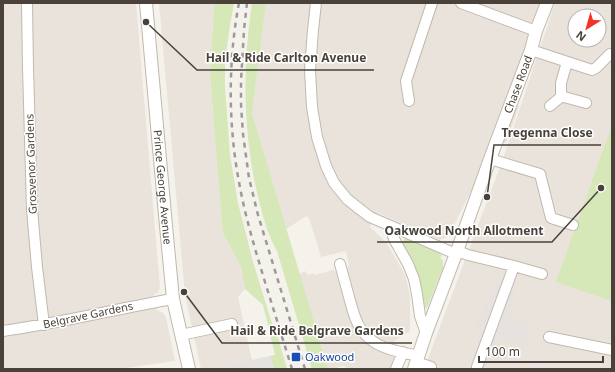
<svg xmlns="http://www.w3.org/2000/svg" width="615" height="372" viewBox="0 0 615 372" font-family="'Noto Sans',sans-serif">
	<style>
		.residential { fill: #e9e3db; fill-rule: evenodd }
		.green { fill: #d6e7b8 }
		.parking { fill: #e5e2e0 }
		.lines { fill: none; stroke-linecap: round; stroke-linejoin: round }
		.minor-casing { stroke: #c1b9af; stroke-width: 12 }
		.tertiary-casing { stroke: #c1b9af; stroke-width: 14 }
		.minor { stroke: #fff; stroke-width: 10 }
		.tertiary { stroke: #fff; stroke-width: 12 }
		.rail { stroke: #9a9a9a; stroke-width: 2.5; stroke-dasharray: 5 5; stroke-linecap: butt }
		.transit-dot { fill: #1a4fb4; stroke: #fff; stroke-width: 1.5 }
		.labels { text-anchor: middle; stroke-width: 3; stroke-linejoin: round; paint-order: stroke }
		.street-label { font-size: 11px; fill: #4a423a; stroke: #fff }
		.transit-label { font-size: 11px; fill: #164399; stroke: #fff; text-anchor: start }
		.leader { fill: none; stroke: #4a423a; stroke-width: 1.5 }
		.callout-dot { fill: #4a423a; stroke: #fff; stroke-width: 1.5 }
		.callout-label { font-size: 12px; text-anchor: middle; font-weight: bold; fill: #4a423a; stroke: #fff; stroke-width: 3; stroke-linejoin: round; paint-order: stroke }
	</style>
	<rect width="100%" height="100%" fill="#f5f2ec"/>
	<path class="residential" d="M3 3H136L160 288 158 292 154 295 157 310 163 313 166 317 175 361 119 369H3Z
		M159 3H214L210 74 217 165 223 233 241 267 245 289 238 297 252 360 209 369H201L185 295Z
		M266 3H540L492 150 448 237 439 240 378 213 370 227 386 242 396 259 405 275 410 295V331L392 343 378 338 371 334 365 326 360 316 347 269 349 265 346 251 321 257 310 221 307 216 286 229 252 113Z
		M555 3H612V369H424L503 159ZM575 16H599V40H575Z
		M333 270 336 272 347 311 353 327 360 338 367 344 376 350 395 357 390 369H350L343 366 332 369H328L299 274 306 271 307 275 314 273 315 275Z"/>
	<path class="green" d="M214 3H234L230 25 225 61V87L230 155 238 203 253 262 275 333 278 337 287 369H274L270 356 275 355 263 305 245 289 241 267 223 233 217 165 210 74Z
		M252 3H266L252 113 328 369H312L277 251C267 234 263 216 258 197 243 133 242 68 252 3Z
		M612 125V301L556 282Z
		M405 238 408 239 439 252 442 256 440 257 443 261V268L427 308 424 307 422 291 417 275 402 243Z"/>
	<path class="parking" d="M517 105 519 106 506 143 503 142Z
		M501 279 516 286 507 317 531 328 524 345 499 337 486 369H478L469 366 481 330 475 328 483 310Z
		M270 356 274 369H209L252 360Z
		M531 361 545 368V369H528Z"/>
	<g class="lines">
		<g class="minor-casing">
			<path id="minor" d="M27 3 28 68 32 209 37 267 44 325
				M316 3 313 30 310 70 312 107 317 137 326 166 334 183 347 199 357 207 370 217 456 254
				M461 3 536 31
				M531 50 592 70 596 68 610 54
				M567 62 561 83V94L564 97 586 103
				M409 101 406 81 432 3
				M550 106 562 96
				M490 159 540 174 551 218 573 225
				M393 227 392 233 394 239 408 264 414 279 417 294 420 316 426 333
				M457 251 468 255 514 266 542 274
				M340 264C343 275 346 286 349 297 354 315 357 331 374 342 385 350 406 353 419 356
				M3 331C60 323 116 309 173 299
				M181 335 232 324
				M549 337 612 350
				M416 362 431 367 430 369
				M477 367 514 266
				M396 369 403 352"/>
		</g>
		<g class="tertiary-casing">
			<g id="tertiary">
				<path id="s1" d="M146 3 166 226 173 299 189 369"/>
				<path id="s2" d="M414 369 426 333 457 251 490 159 531 50 536 31 547 3"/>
			</g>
		</g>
		<use href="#minor" class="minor"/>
		<use href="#tertiary" class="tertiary"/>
		<path class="rail" d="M239 3C228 60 228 124 239 182 245 216 255 249 265 282 274 311 283 340 292 369
			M247 3 244 30 241 81V105L243 134 249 178 258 215 305 369"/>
	</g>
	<rect class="transit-dot" x="291" y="352" width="10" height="10" rx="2"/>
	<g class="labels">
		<g class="street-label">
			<text dy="4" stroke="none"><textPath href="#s2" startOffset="303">Chase Road</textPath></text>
			<text transform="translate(31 164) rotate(-92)" y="4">Grosvenor Gardens</text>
			<text dy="4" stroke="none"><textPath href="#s1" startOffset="185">Prince George Avenue</textPath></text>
			<text transform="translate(88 315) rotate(-12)" y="4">Belgrave Gardens</text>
		</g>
		<g class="transit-label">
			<text x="305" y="361">Oakwood</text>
		</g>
	</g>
	<path class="leader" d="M146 22L197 70H374M487 197L494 145H601M601 188L552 242H377M184 292L222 343H412"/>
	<g class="callout-dot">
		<circle cx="146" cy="22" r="4"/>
		<circle cx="487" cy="197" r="4"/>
		<circle cx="601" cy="188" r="4"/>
		<circle cx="184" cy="292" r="4"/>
	</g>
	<g class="callout-label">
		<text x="286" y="62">Hail &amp; Ride Carlton Avenue</text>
		<text x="547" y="137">Tregenna Close</text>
		<text x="464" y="235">Oakwood North Allotment</text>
		<text x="317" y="335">Hail &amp; Ride Belgrave Gardens</text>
	</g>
	<rect width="615" height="372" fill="none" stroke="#4a423a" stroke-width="8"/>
	<g transform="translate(587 28) rotate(217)"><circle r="19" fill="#ffffff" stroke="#b7b3b0"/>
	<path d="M0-3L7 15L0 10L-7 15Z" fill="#f13328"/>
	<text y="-6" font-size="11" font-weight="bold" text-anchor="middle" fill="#4a423a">N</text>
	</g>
	<path d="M479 356v6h124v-6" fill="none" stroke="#4a423a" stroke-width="2"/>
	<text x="485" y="356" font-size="12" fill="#4a423a" stroke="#ffffff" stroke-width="3" paint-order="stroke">100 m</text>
</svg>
